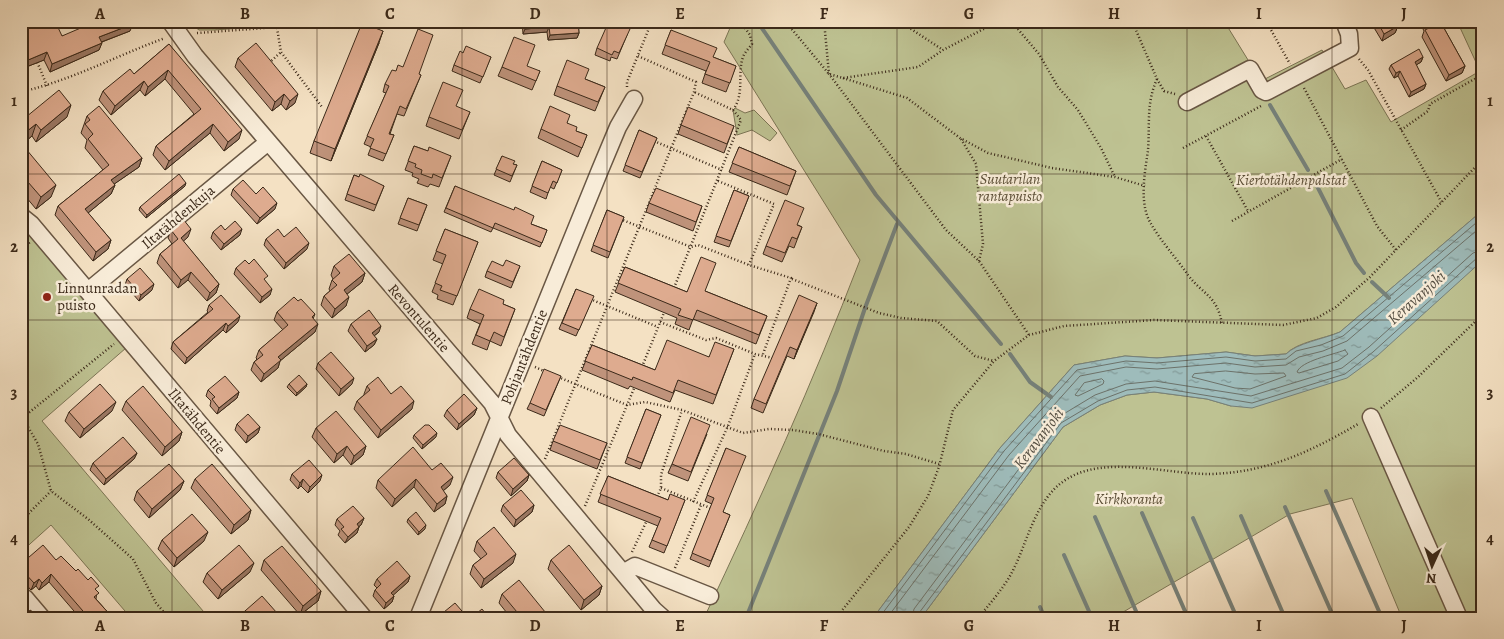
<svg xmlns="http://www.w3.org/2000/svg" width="1504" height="639" viewBox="0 0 1504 639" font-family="Alegreya,serif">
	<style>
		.grass { fill: url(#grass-tufts); stroke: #7c7656 }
		.green { fill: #bec292; stroke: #7c7656 }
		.water { fill: url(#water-ripples); stroke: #76817a }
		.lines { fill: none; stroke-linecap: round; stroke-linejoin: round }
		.shore { stroke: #6c726a; stroke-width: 1 }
		.stream { stroke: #76817a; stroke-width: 4 }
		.minor-casing { stroke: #695744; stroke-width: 19 }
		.path { stroke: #3b2919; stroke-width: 2.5; stroke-dasharray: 1 2.5; stroke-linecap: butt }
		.minor { stroke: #f8ecd8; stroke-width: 16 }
		.wall { fill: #bf937b; stroke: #3b2919 }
		.shaded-wall { fill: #9b7864; stroke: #3b2919 }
		.building { fill: #deab8f; stroke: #3b2919 }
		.grid { fill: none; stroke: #3b2919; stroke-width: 1; stroke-opacity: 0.55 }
		.poi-dot { fill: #8f2418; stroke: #f8ecd8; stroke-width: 2 }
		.labels { text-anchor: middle; stroke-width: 5; stroke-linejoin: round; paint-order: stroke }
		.park-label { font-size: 15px; font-style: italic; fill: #5c4f37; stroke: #f8ecd8 }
		.street-label { font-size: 15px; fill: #3b2919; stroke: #f8ecd8 }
		.poi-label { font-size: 15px; fill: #3b2919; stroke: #f8ecd8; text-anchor: start }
		.water-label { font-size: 16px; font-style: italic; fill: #544e42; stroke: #f8ecd8 }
		.neatline { fill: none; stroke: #3b2919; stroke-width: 2 }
		.grid-label { font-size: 16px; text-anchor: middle; font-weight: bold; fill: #3b2919 }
	</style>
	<defs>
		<pattern id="grass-tufts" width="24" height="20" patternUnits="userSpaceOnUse" patternTransform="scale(1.25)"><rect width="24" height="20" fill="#bec292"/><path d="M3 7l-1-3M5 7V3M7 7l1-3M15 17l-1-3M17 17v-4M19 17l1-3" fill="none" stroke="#9c9e76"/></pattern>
		<pattern id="water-ripples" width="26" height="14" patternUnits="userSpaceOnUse" patternTransform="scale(1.25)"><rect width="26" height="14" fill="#9ebcbb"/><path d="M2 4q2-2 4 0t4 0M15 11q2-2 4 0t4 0" fill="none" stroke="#829997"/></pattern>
	</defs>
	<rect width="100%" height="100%" fill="#f4e1c3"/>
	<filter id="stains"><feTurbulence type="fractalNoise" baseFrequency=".004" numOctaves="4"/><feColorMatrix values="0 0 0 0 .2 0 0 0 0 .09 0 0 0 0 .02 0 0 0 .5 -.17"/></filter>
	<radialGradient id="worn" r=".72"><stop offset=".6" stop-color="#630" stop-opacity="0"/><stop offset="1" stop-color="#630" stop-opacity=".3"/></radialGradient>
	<path class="grass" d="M237 21H329L215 30H199L195 27 197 24Z"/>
	<path class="green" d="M733 21H1224L1261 81 1322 50 1345 89 1366 80 1391 122 1480 71 1457 21H1483V210L1340 332C1323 339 1297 342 1286 354L1255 356 1226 352 1157 358 1125 356 1074 365 1000 448 873 618H704C760 500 813 382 860 260L724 42Z
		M735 108 745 113 754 110 777 133 770 141 752 130 737 135 733 110Z
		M27 231 126 348 42 421 209 618H131L51 525 21 552V236Z
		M1483 260V618H1402L1352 498 1290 514 1113 618H921L1063 427 1100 405 1127 395 1154 392 1207 399 1231 406 1449 288Z"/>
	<path class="water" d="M1483 210V260L1377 356 1347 378 1252 408 1231 406 1207 399 1154 392 1127 395 1100 405 1063 427 921 618H873L1000 448 1074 365 1125 356 1157 358 1226 352 1255 356 1286 354C1297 343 1324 339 1340 332Z"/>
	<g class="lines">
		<path class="shore" d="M1345 350 1348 354 1338 361 1299 373 1297 372C1301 361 1332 355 1345 350Z
			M1226 371 1255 374 1284 373 1286 376 1250 389 1235 388 1192 377 1194 374Z
			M1102 379 1104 381 1103 384 1078 396 1075 395 1084 383Z
			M879 618 1004 451 1077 370 1126 361 1157 363 1226 357 1255 361 1286 359 1296 351 1321 345 1343 336 1483 217
			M887 618 1009 455 1080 376 1126 367 1157 369 1226 363 1255 367 1286 365 1299 357 1323 351 1347 341 1483 225
			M912 618 914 609 1057 418 1095 395 1126 384 1155 381 1251 396 1342 368 1369 347 1473 253 1483 250
			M918 618 919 613 1061 423 1098 401 1127 390 1155 387 1252 403 1345 374 1373 352 1478 257 1483 256"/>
		<path class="stream" d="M757 21 876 195 1001 344
			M1270 105 1308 170
			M1315 182 1356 263 1364 273
			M1372 282 1389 298
			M1010 354 1030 382 1051 397
			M1326 491 1382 618
			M1285 507 1334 618
			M1142 513 1188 618
			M1241 516 1285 618
			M1095 517 1139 618
			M1193 518 1237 618
			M1064 555 1092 618
			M1040 607 1045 618
			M746 618 837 391 865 308 897 224"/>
		<g class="minor-casing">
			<path id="minor" d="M170 21 195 56 492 403 508 435 654 610 663 618
				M1187 102 1250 69 1262 90 1266 92 1350 48 1349 34 1344 21
				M21 216 31 224 364 618
				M88 291 268 142
				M1371 417 1459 618
				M623 573 635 566 710 596
				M25 598 42 618
				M418 618 600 170 618 127 634 99"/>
		</g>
		<path class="path" d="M785 21 829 74 843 78 918 67 943 50 999 21
			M824 21 829 74 946 230 979 261 1029 335
			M899 21 943 50
			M1011 21 1039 54 1058 87 1078 110 1101 148 1115 177
			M1132 21 1157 79 1164 91 1175 94
			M1266 21 1290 64
			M1470 21 1483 38
			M277 28 281 52 322 107
			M197 33 360 21
			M36 59 47 86
			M1359 59 1368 70 1442 203
			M269 63 281 52
			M843 78 907 98 960 138 988 153 1052 168 1115 177 1145 186
			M1157 79C1146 103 1150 125 1148 150 1145 172 1139 202 1150 222 1159 239 1177 259 1188 275 1203 295 1217 295 1222 324
			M627 87V82L652 21
			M1304 88 1377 226 1396 250
			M21 92C72 80 116 56 165 38
			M733 110C745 94 737 74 743 57 745 52 749 48 752 44L750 35 740 21
			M1401 130 1428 111 1430 104 1480 76
			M1206 136 1248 211
			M961 139 976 164 983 244 979 261
			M654 141 722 170
			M1183 148 1261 106
			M718 181 774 204 749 265
			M620 219 691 247 698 245 749 265 791 278 763 354
			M1232 221 1342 159
			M21 250 30 242
			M792 279 879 313 901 318 937 321 975 356 994 361
			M674 288 741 120 733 110 694 92
			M590 299 658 327
			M660 322 706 340 716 338 755 354 773 358
			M535 367 546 372
			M642 367 665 310
			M558 377 627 405 645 402 682 410 743 433 769 429 793 430 818 434 884 451 906 454 939 464
			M1381 408 1418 377 1483 314
			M21 415 38 444 51 491 88 519 133 559 156 603 169 618
			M21 419 114 344
			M545 459 694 92 696 82 638 56
			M661 488 713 509
			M657 497 661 488V475L682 410
			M693 502 728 426 755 354
			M585 506 635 386
			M21 521 51 491
			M632 552 648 518
			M675 568 701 505
			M836 618 909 527 928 496 939 467 953 410 994 361 1029 335 1064 326 1154 320 1283 325 1317 318 1336 307 1370 277 1483 159
			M978 618C989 605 1001 591 1010 576 1028 544 1034 499 1067 479 1105 455 1166 474 1209 474 1266 473 1310 452 1358 424"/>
		<use href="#minor" class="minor"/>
	</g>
	<path class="wall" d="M522 21H578L579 33 577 38 548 40 547 32 523 34Z
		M1370 21H1395L1398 26 1395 33 1382 41Z
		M1419 21H1440L1465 66 1462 73 1446 81 1422 37 1424 31Z
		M671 30 713 57 736 66 726 92 702 83 706 71 662 54Z
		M130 31 102 42 99 50 50 72 44 60 21 69 62 36Z
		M627 35 617 59 611 57 610 61 595 55 597 48Z
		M379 43 331 161 310 153 314 141Z
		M169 44 239 139 224 151 210 133 165 170 153 155 156 146 194 114 165 79 145 96 140 90 111 115 99 100 103 91 134 74Z
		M463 53 491 57 480 83 452 71 454 65Z
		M1423 57 1421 62 1416 65 1426 84 1424 89 1409 97 1398 76 1394 78 1389 69 1391 65Z
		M238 58 295 103 286 110 281 104 272 111 235 67Z
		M502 67 540 71 532 90 498 76Z
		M396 71 421 75 404 116 397 114 390 134 394 135 383 161 368 155 371 147 364 144 386 93 383 92 385 84Z
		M585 79 605 87 595 111 554 95 557 86Z
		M21 111 26 117H67L36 142 32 136 22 144 51 197 36 209 21 191Z
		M470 112 459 139 426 126 429 117Z
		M87 116 142 158 139 167 114 184 115 185 111 194 88 213 111 240 108 249 93 261 55 215 58 206 103 170 85 148 87 140 81 133Z
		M567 123 576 131 587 135 578 157 538 138 541 129Z
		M681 125 734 126 724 153 678 134Z
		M639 130 657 138 640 178 623 171Z
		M414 146 428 151 451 156 439 187 430 184 428 187 417 183 419 179 412 176 413 173 405 170Z
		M739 147 796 171 787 195 729 172Z
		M502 156 513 164 517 165 510 182 494 175Z
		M542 161 562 170 554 189 550 187 546 199 530 192Z
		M354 175 384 186 374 211 345 200Z
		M185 186 146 218 139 210 140 207Z
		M455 186 531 224 547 230 540 247 493 228 491 232 444 212Z
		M233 189 256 194 275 209 257 224 231 195Z
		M734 190 749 196 729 247 714 242Z
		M408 198 427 205 417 231 398 224Z
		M649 203 702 206 693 231 646 212Z
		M607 210 624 217 608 258 591 251Z
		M798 225 802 227 794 248 789 246 782 262 763 254 766 246Z
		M445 229 478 242 453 305 437 299 438 295 432 292 443 264 433 260Z
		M171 230 188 237 183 241 219 284 216 293 207 301 188 280 178 288 157 263 160 254 172 244 168 238Z
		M225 230 240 235 221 250 211 238 213 232Z
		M284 237 307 249 284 269 264 245 266 239Z
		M249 264 266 282 270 295 260 303 234 274 236 268Z
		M334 266 365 273 362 282 347 294 346 306 332 318 321 305 324 296 330 291 329 289 332 280 333 279 331 275Z
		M503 266H520L511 288 485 277 487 271Z
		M625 267 687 292 705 291 767 316 756 344 693 319 689 330 675 324 677 318 615 292Z
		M127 279 152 290 139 301 125 285Z
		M576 289 591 302 576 336 559 329Z
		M298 301 315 314 313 319 315 332 280 361 278 368 261 382 251 370 254 362 257 359 256 358 259 350 283 330 274 320 277 312Z
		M817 303 794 359 787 356 763 413 751 408 754 399Z
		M503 304 515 309 501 346 490 341 487 350 472 344 480 324 467 318 470 309Z
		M209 305 238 322 226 333 223 330 185 364 171 349 173 342 208 312 207 311Z
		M351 324 379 332 374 336 377 339 374 345 365 352 348 331Z
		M592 345 655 370 709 357 734 349 713 404 675 390 670 402 630 386 628 389 582 370Z
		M318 363 352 384 339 396 316 369Z
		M561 376 544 416 527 409 530 403Z
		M289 384H307L306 387 296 396 287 387Z
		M367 386 391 394 412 409 378 438 354 409 357 401 364 395V394Z
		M208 390 239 392 237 398 217 414 210 406 211 401 206 396Z
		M126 401 182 432 179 441 162 456 122 410Z
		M477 408 474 415 457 430 444 416 447 410Z
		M646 409 661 415 640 469 625 463Z
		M112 411 80 438 65 421 69 412Z
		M237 424 260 427 258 433 246 443 235 430Z
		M316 428 366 446 363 455 351 465 343 455 334 463 312 437Z
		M707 434 688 481 668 473 672 464Z
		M414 435 436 437 422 449 413 438Z
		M553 441 607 443 597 469 550 450Z
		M726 448 723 512 730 515 709 567 690 559 712 504 705 501Z
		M137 453 134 459 104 485 90 470 93 463Z
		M432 470 450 485 443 491 447 496 445 504 434 512 414 487 392 507 376 488 378 480Z
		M498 472 529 475 527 481 511 496 496 478Z
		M292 474 320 481 308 493 301 486 298 489 290 480Z
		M608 476 668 500H685L664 553 649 547 658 526 598 502Z
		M195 479 251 510 248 520 231 534 191 488Z
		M184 481 180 490 149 518 134 500 137 491Z
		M503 505H534L532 512 514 527 501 511Z
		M364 518 361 525 359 527 357 533 345 543 338 535 340 531 335 525 337 519Z
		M408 519 425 529 418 535 407 522Z
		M162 540 204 541 174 567 158 549Z
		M477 541 513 563 481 588 470 574 473 565 481 559 474 551Z
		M56 560 76 571 97 591 96 599 113 618H80L49 582 39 590 36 586 31 590 21 579V564Z
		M264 560 321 591 318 601 300 615 261 570Z
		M551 560 602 586 599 595 581 610 548 569Z
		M250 572 218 599 203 582 207 573Z
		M410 576 408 582 393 595 394 596 392 602 384 609 373 596 375 590 377 588 374 585 377 579Z
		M502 594 550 618H511L499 603Z
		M444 612 468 618H442Z"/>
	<path class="shaded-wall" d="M133 24 130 31 96 44 99 37Z
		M1398 26 1395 33 1382 41 1384 34Z
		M549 27 547 32 523 34 525 29Z
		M383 31 379 43 331 161 335 149Z
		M579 33 577 38 548 40 550 35Z
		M102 43 99 50 50 72 52 64Z
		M47 52 44 60 21 69V63Z
		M1423 57 1421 62 1413 67 1415 62Z
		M1465 66 1462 73 1446 81 1449 75Z
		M168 70 165 79 145 96 148 87Z
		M1400 71 1398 76 1394 78 1396 73Z
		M144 81 140 90 111 115 115 106Z
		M1426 84 1424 89 1409 97 1411 92Z
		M284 94 281 104 272 111 275 102Z
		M298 94 295 103 286 110 290 101Z
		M71 105 67 117 36 142 41 130Z
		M36 124 32 136 21 145V136Z
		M213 124 210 133 165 170 169 161Z
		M242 130 239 139 224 151 228 142Z
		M142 158 139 167 107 189 111 180Z
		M186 183 185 186 146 218 147 215Z
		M56 185 51 197 36 209 41 197Z
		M115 185 111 194 82 218 85 209Z
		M277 203 275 209 257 224 260 218Z
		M191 229 188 237 178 246 181 238Z
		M242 229 240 235 221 250 224 244Z
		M111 240 108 249 93 261 96 252Z
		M309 243 307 249 284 269 286 263Z
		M191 272 188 280 178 288 181 280Z
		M365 273 362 282 341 299 344 290Z
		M154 284 152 290 139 301 141 295Z
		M219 284 216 293 207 301 210 293Z
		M272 289 270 295 260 303 262 297Z
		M349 297 346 306 332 318 335 309Z
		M817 303 814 312 794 359 797 350Z
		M240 316 238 322 226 333 228 326Z
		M226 323 223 330 185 364 187 358Z
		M318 324 315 332 280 361 278 368 261 382 264 374 278 357Z
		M381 326 379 332 370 339 372 333Z
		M377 339 374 345 365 352 367 346Z
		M354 378 352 384 339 396 341 389Z
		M307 384 306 387 296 396 297 393Z
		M239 392 237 398 217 414 219 408Z
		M414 401 412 409 378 438 381 430Z
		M116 402 112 411 80 438 84 429Z
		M477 408 474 415 457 430 459 424Z
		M260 427 258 433 246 443 248 436Z
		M182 432 179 441 162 456 165 447Z
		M437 433 436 437 422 449 423 445Z
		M347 446 343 455 334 463 337 454Z
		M366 446 363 455 351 465 354 456Z
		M137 453 134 459 104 485 106 479Z
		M322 475 320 481 308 493 310 487Z
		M529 475 527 481 511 496 513 489Z
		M453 477 450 485 438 495 441 487Z
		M303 479 301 486 298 489 300 483Z
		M416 479 414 487 392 507 395 499Z
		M184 481 180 490 149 518 152 509Z
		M447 496 445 504 434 512 437 504Z
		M534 505 532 512 514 527 516 520Z
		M251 510 248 520 231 534 234 525Z
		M364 518 361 525 354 530 357 524Z
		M426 525 425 529 418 535 419 532Z
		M359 527 357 533 345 543 348 537Z
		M208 532 204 541 174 567 177 558Z
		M516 554 513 563 481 588 484 579Z
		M254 563 250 572 218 599 222 590Z
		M51 574 49 582 39 590 42 583Z
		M410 576 408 582 389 599 391 593Z
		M39 579 36 586 31 590 34 583Z
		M602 586 599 595 581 610 584 600Z
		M321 591 318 601 300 615 303 606Z
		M394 596 392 602 384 609 386 603Z"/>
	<path class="building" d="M21 21H55L62 36 97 21H132L133 24 99 37 102 43 52 64 47 52 21 63Z
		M524 21H578L579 33 550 35 549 27 525 29Z
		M609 21H612L630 29 619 53 614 51 612 55 597 48Z
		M1377 21H1395L1398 26 1384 34Z
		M1425 21H1440L1465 66 1449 75 1425 30 1429 28Z
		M362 23 383 31 335 149 314 141Z
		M418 29 433 35 419 74 421 75 406 109 400 106 389 134 394 135 386 154 370 148 374 139 367 136 389 86 385 84 392 70 396 71 398 65 403 67Z
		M671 30 717 48 713 57 736 66 730 83 705 74 710 62 665 45Z
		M514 37 535 45 527 66 540 71 536 81 502 67Z
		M256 43 298 94 290 101 284 94 275 102 238 58Z
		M169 44 242 130 228 142 213 124 169 161 156 146 201 109 168 70 148 87 144 81 115 106 103 91 130 69 134 74Z
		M466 46 491 57 483 77 454 65 460 51 463 53Z
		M1419 49 1423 57 1415 62 1426 84 1411 92 1400 71 1396 73 1391 65Z
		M567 60 589 69 585 79 605 87 598 102 557 86Z
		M443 82 463 90 456 106 470 112 462 130 429 117Z
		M59 90 71 105 41 130 36 124 21 136V111H22L26 117Z
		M99 106 142 158 111 180 115 185 85 209 111 240 96 252 58 206 109 165 88 139 93 134 85 124 90 120 87 116Z
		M550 106 570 115 567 123 577 127 576 131 587 135 582 148 541 129Z
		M688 107 734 126 727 144 681 125Z
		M639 130 657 138 642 172 625 165Z
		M21 143 56 185 41 197 21 174Z
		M414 146 428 151 429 147 451 156 442 178 433 174 432 178 421 174 422 170 415 167 416 164 408 161Z
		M739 147 796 171 790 186 732 163Z
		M502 156 515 161 513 164 517 165 512 176 496 169Z
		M542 161 562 170 557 183 553 181 548 193 532 186Z
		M179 174 186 183 147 215 140 207Z
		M360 174 384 186 376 205 347 194 354 175 359 177Z
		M243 180 256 194 263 187 277 203 260 218 233 189Z
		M455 186 514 210 515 207 534 216 531 224 547 230 542 243 495 223 493 228 446 208Z
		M656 188 702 206 696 222 649 203Z
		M734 190 749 196 731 241 716 236Z
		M408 198 427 205 419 225 400 218Z
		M785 200 804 208 797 225 802 227 797 239 792 237 785 253 766 246Z
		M607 210 624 217 610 252 593 245Z
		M183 219 191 229 181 238 219 284 210 293 191 272 181 280 160 254 178 239 171 230Z
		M235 221 242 229 224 244 213 232 221 225 225 230Z
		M296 227 309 243 286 263 266 239 278 229 284 237Z
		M445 229 478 242 457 296 440 290 442 286 435 283 446 255 436 251Z
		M349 254 365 273 344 290 349 297 335 309 324 296 337 285 332 280 340 273 334 266Z
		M701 257 716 263 705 291 767 316 759 335 697 310 693 320 678 315 681 309 618 283 625 267 687 292Z
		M254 259 268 276 264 279 272 289 262 297 236 268 245 260 249 264Z
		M506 260 520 266 513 282 487 271 492 261 503 266Z
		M140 268 154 284 141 295 127 279Z
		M479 289 504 300 503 304 515 309 504 337 494 332 490 341 476 335 484 315 470 309Z
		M576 289 594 296 579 330 562 323Z
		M221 295 240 316 228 326 226 323 187 358 173 342 213 309 209 305Z
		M799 295 817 303 797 350 790 347 766 404 754 399Z
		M294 297 298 301 301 299 315 314 312 317 318 324 278 357 281 360 264 374 254 362 263 355 259 350 288 325 277 312Z
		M369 310 381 326 372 333 377 339 367 346 351 324Z
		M667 340 709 357 715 342 734 349 716 395 678 380 673 393 633 377 632 380 585 361 592 345 655 370Z
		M331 352 354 378 341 389 318 363Z
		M544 369 561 376 546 410 530 403Z
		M299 375 307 384 297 393 289 384Z
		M225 376 239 392 219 408 212 399 215 397 208 390Z
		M378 377 391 394 401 386 414 401 381 430 357 401 370 390 367 386Z
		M100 384 116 402 84 429 69 412Z
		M143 386 182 432 165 447 126 401Z
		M464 394 477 408 459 424 447 410Z
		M646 409 661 415 642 463 627 457Z
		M336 411 366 446 354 456 347 446 337 454 316 428Z
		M248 414 260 427 248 436 237 424Z
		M691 417 710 425 691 472 672 464Z
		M425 425H429L437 433 423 445 414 435Z
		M560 425 607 443 600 460 553 441Z
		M123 437 137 453 106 479 93 463Z
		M413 447 432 470 441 463 453 477 441 487 447 496 437 504 416 479 395 499 378 480Z
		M726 448 746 456 723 512 730 515 711 561 692 553 714 498 707 495Z
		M514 458 529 475 513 489 498 472Z
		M309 460 322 475 310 487 303 479 300 483 292 474Z
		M169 464 184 481 152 509 137 491Z
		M212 464 251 510 234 525 195 479Z
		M608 476 668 500 670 494 685 500 667 546 652 540 661 518 600 494Z
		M521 490 534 505 516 520 503 505Z
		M353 506 364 518 357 524 359 527 348 537 341 529 344 527 337 519Z
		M416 512 426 525 419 532 408 519Z
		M192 514 208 532 177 558 162 540Z
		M494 527 516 554 484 579 473 565 487 554 477 541Z
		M43 545 56 560 61 556 76 571 78 569 88 580 91 577 99 586 95 589 99 593 94 597 113 618H89L51 574 42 583 39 579 34 583 21 569V564Z
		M239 545 254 563 222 590 207 573Z
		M569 545 602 586 584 600 551 560Z
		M282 546 321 591 303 606 264 560Z
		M397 561 410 576 391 593 394 596 386 603 375 590 381 584 377 579Z
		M519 580 550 618H522L502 594Z
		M262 596 277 613 272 618H237Z
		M455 603 468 618H449L444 612Z
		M21 608 28 613 30 610 42 618H21Z
		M482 609 489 618H471Z
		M636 611 642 618H628Z"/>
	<path class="grid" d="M172 21V618M317 21V618M462 21V618M607 21V618M752 21V618M897 21V618M1042 21V618M1187 21V618M1332 21V618M21 174H1483M21 320H1483M21 466H1483"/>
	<circle class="poi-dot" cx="47" cy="297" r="5"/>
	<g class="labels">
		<g class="park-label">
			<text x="1010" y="184">Suutarilan<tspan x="1010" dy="17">rantapuisto</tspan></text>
			<text x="1291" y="185">Kiertotähdenpalstat</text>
			<text x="1129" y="504">Kirkkoranta</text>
		</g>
		<g class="street-label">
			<text transform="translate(178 217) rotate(-40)" y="5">Iltatähdenkuja</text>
			<text transform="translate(419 318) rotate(49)" y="5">Revontulentie</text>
			<text transform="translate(524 357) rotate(-68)" y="5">Pohjantähdentie</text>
			<text transform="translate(197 421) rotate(50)" y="5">Iltatähdentie</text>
		</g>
		<g class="poi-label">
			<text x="57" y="293">Linnunradan<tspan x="57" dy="17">puisto</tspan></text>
		</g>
		<g class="water-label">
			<text transform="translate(1416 297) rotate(-42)" y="6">Keravanjoki</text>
			<text transform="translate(1038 438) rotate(-53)" y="6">Keravanjoki</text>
		</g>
	</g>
	<rect width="1504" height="639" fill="none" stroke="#f4e1c3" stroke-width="55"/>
	<g transform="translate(1432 566) rotate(183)" stroke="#f8ecd8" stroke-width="4" paint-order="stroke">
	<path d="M0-4L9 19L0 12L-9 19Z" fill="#3b2919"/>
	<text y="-8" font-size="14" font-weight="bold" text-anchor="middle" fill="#3b2919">N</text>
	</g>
	<rect x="28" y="28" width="1448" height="584" class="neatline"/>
	<g class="grid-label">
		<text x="100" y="19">A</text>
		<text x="245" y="19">B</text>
		<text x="390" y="19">C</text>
		<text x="535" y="19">D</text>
		<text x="680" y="19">E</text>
		<text x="824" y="19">F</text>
		<text x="969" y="19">G</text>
		<text x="1114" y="19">H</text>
		<text x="1259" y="19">I</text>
		<text x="1404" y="19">J</text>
		<text x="14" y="106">1</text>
		<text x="1490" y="106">1</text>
		<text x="14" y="252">2</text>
		<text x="1490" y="252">2</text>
		<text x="14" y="398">3</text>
		<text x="1490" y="398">3</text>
		<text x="14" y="544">4</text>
		<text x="1490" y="544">4</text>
		<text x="100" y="631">A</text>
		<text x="245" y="631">B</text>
		<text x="390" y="631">C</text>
		<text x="535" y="631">D</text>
		<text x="680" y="631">E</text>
		<text x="824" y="631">F</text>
		<text x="969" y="631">G</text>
		<text x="1114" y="631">H</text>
		<text x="1259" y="631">I</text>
		<text x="1404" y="631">J</text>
	</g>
	<rect width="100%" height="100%" filter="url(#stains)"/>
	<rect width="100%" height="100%" fill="url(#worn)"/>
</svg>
